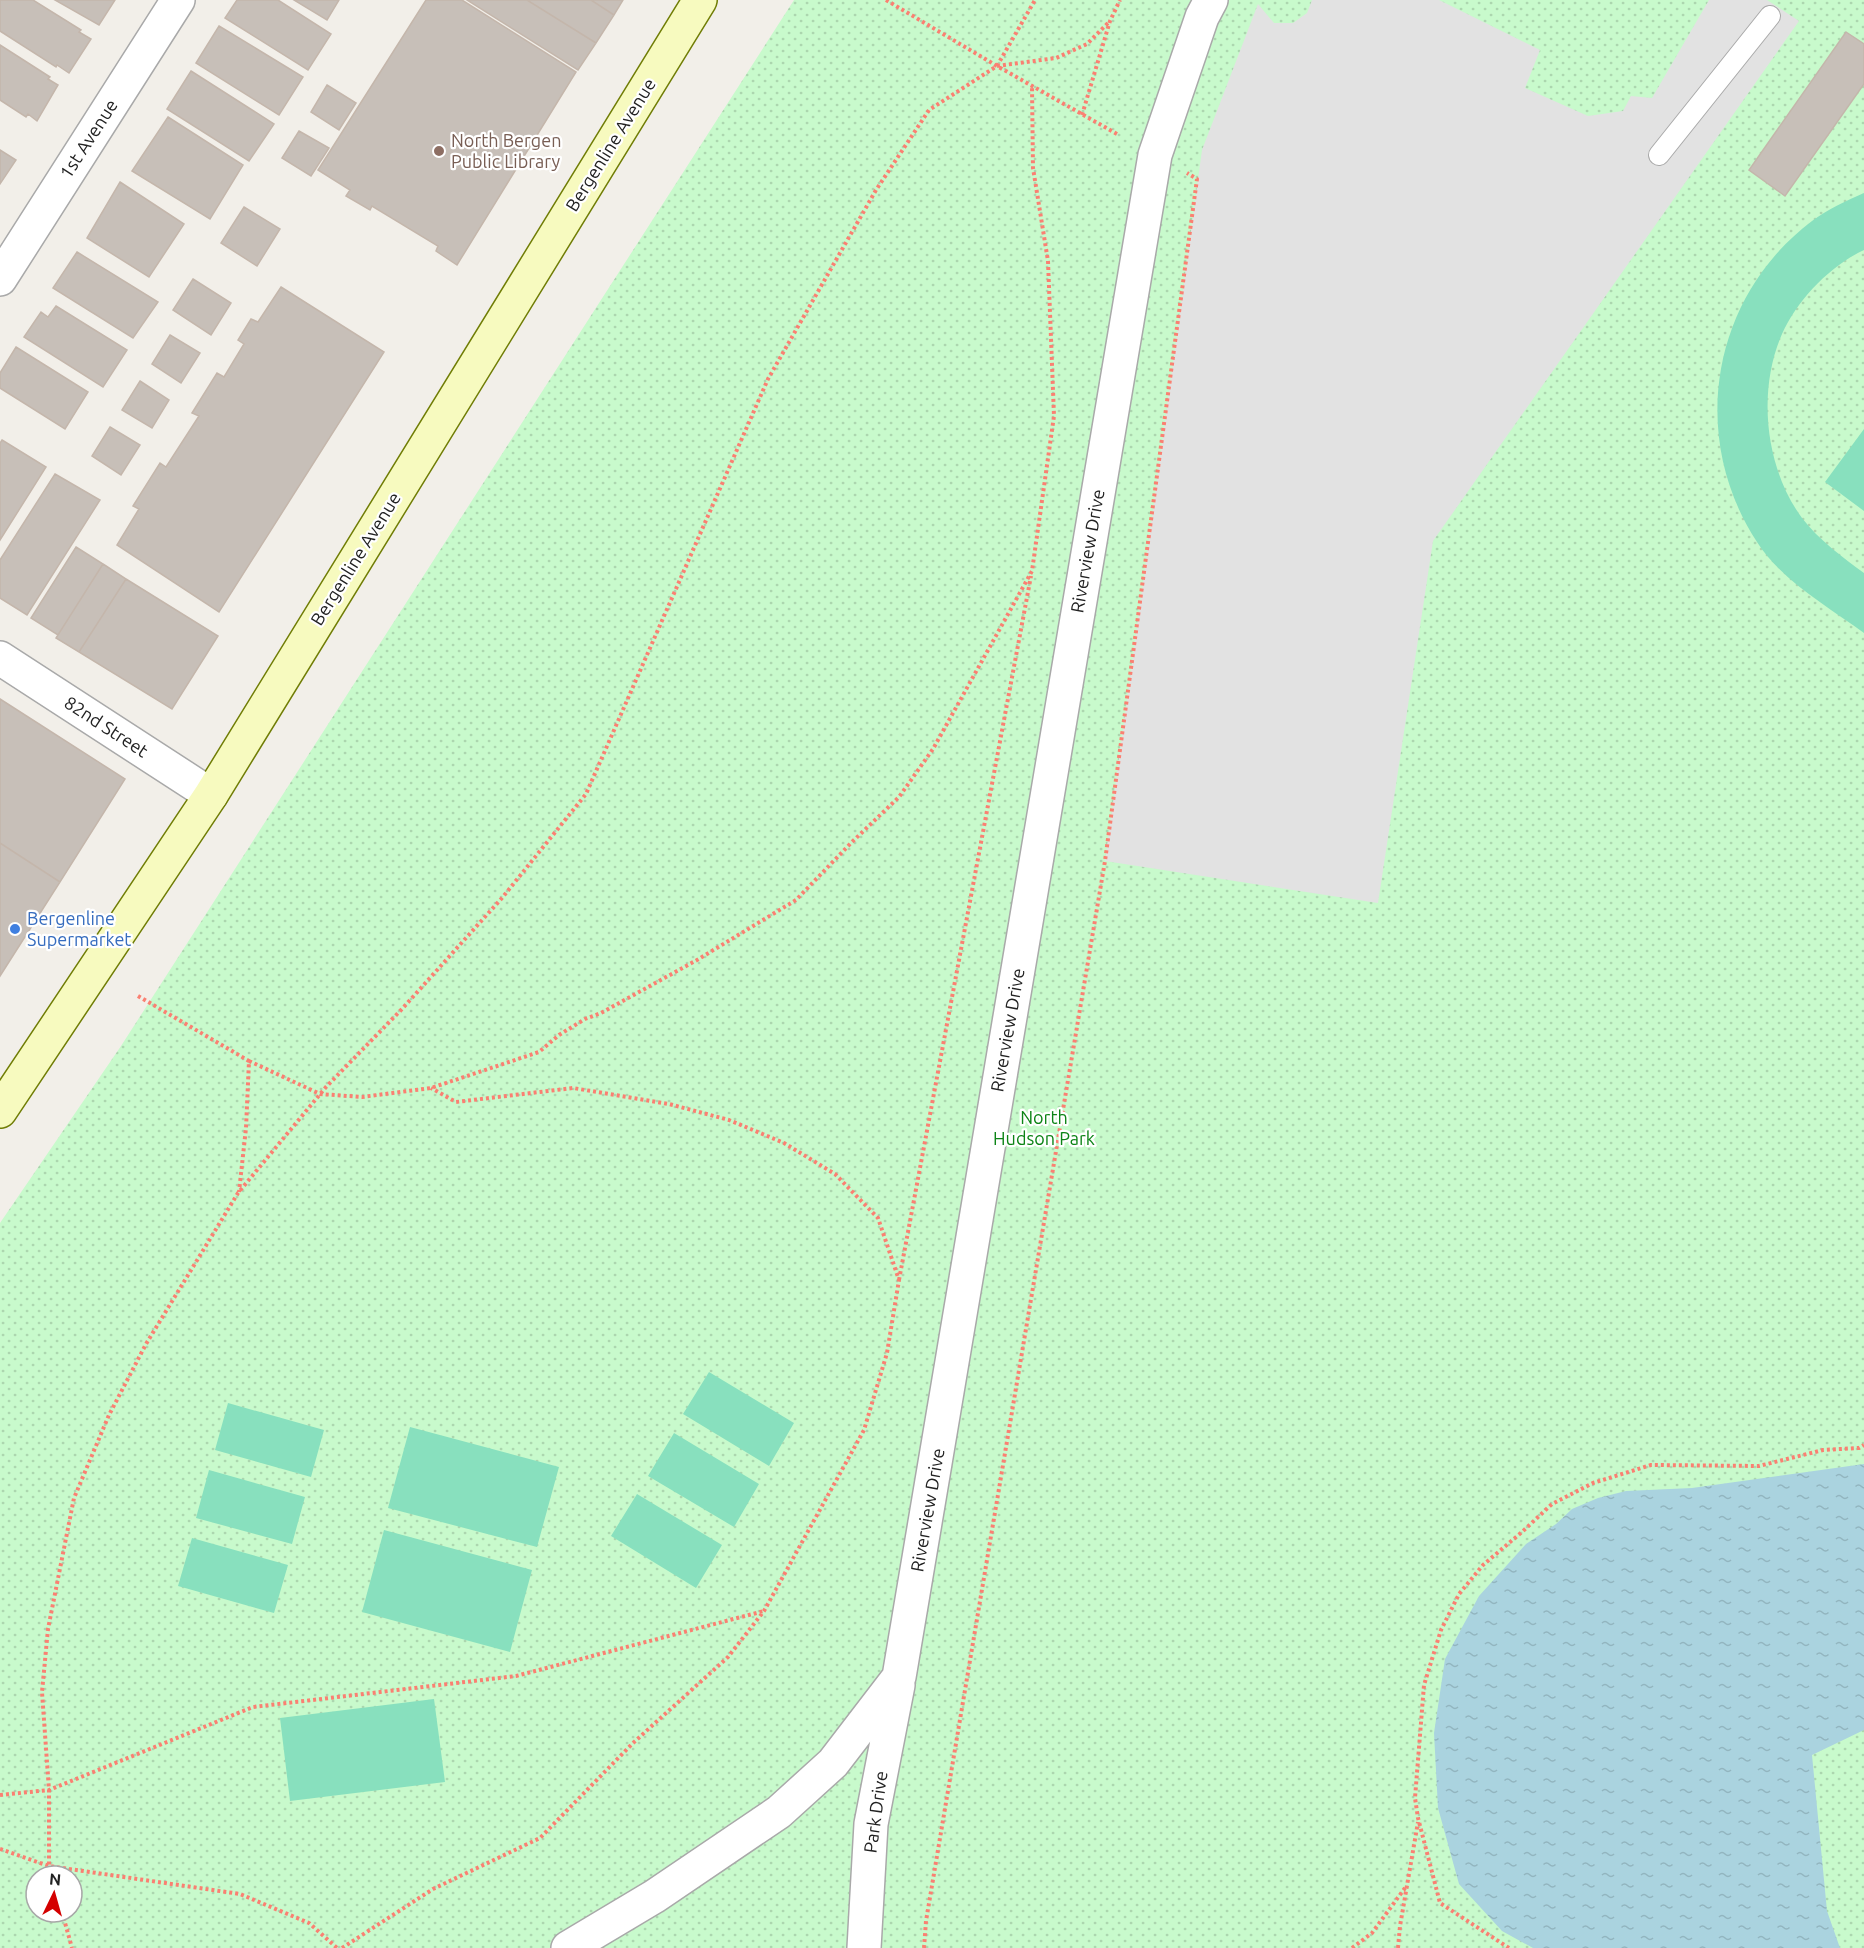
<svg xmlns="http://www.w3.org/2000/svg" width="1864" height="1948" viewBox="0 0 1864 1948" font-family="Ubuntu,sans-serif">
	<style>
		.park { fill: url(#park-dots); fill-rule: evenodd }
		.pitch { fill: #88e0be }
		.parking { fill: #e2e2e2 }
		.water { fill: url(#water-ripples) }
		.building { fill: #c7bfb8; stroke: #c4b6ab; stroke-width: 1.5 }
		.lines { fill: none; stroke-linecap: round; stroke-linejoin: round }
		.lane-casing { stroke: #a9a9a9; stroke-width: 22 }
		.street-casing { stroke: #a9a9a9; stroke-width: 36 }
		.secondary-casing { stroke: #707d05; stroke-width: 36 }
		.path { stroke: #fa8072; stroke-width: 4; stroke-dasharray: 3 3; stroke-linecap: butt }
		.lane { stroke: #fff; stroke-width: 20 }
		.street { stroke: #fff; stroke-width: 33 }
		.secondary { stroke: #f7fabf; stroke-width: 33 }
		.education-dot { fill: #8d6e63; stroke: #fff; stroke-width: 2 }
		.shop-dot { fill: #3f7fe0; stroke: #fff; stroke-width: 2 }
		.labels { text-anchor: middle; stroke-width: 4.5; stroke-linejoin: round; paint-order: stroke }
		.street-label { font-size: 18px; fill: #222; stroke: #fff }
		.education-label { font-size: 18px; fill: #785e54; stroke: #fff; text-anchor: start }
		.shop-label { font-size: 18px; fill: #366cbe; stroke: #fff; text-anchor: start }
		.park-label { font-size: 18px; fill: #0c8416; stroke: #fff }
	</style>
	<defs>
		<pattern id="park-dots" width="8" height="8" patternUnits="userSpaceOnUse" patternTransform="scale(1.5)"><rect width="8" height="8" fill="#c8facc"/><path d="M2 2h.1M6 6h.1" fill="none" stroke="#acd6af" stroke-width="1.8" stroke-linecap="round"/></pattern>
		<pattern id="water-ripples" width="26" height="14" patternUnits="userSpaceOnUse" patternTransform="scale(1.5)"><rect width="26" height="14" fill="#aad3df"/><path d="M2 4q2-2 4 0t4 0M15 11q2-2 4 0t4 0" fill="none" stroke="#92b5bf"/></pattern>
	</defs>
	<rect width="100%" height="100%" fill="#f2efe9"/>
	<path class="park" d="M794 0H1864V1948H0V1223L121 1046ZM36 1876H72V1912H36Z"/>
	<path class="pitch" d="M1864 193V250C1830 266 1798 299 1782 334 1757 391 1765 468 1802 518 1819 540 1842 557 1864 573V633C1827 606 1782 581 1757 542 1688 437 1711 297 1812 221 1828 209 1846 201 1864 193Z
		M1864 429V511L1825 482Z
		M709 1372 794 1423 769 1466 683 1414Z
		M228 1403 324 1430 311 1477 215 1450Z
		M410 1427 559 1467 537 1547 388 1508Z
		M674 1433 759 1484 734 1527 648 1476Z
		M209 1470 305 1497 292 1544 196 1518Z
		M637 1494 722 1545 696 1588 611 1536Z
		M384 1530 532 1570 510 1652 362 1612Z
		M192 1538 288 1565 274 1613 178 1586Z
		M434 1699 445 1782 290 1801 280 1718Z"/>
	<path class="parking" d="M1312 0H1439L1540 50 1525 88 1588 116 1623 111 1631 96 1652 98 1709 0H1767L1799 21 1433 541 1378 903 1105 861 1202 150 1258 4 1274 23H1293L1307 13Z"/>
	<path class="water" d="M1864 1464V1730L1812 1755 1827 1911 1840 1948H1533L1502 1931 1459 1884 1438 1808 1434 1733 1445 1659 1479 1596 1526 1544 1556 1524 1572 1509 1598 1498 1626 1491 1692 1488Z"/>
	<path class="building" d="M0 0H33L81 30 79 32 91 39 69 73 57 65 56 67 0 31Z
		M55 0H115L99 25Z
		M237 0H278L331 34 308 70 225 18Z
		M294 0H339L327 20Z
		M426 0H462L576 72 457 265 436 251 438 246 372 206 370 210 346 196 350 190 318 170Z
		M467 0H527L596 43 578 70Z
		M527 0H591L614 15 596 43Z
		M591 0H623L614 15Z
		M219 26 303 77 279 115 196 63Z
		M1846 32 1864 44V84L1785 196 1749 170Z
		M0 45 50 77 48 79 58 85 37 121 28 114 26 117 0 100Z
		M191 71 274 124 249 161 167 109Z
		M327 85 356 103 339 130 311 112Z
		M168 117 243 165 210 219 132 171Z
		M299 131 329 148 311 176 282 158Z
		M0 150 16 160 0 184Z
		M120 182 184 224 149 277 87 238Z
		M244 207 280 229 257 266 221 243Z
		M77 252 158 302 133 338 53 288Z
		M193 279 231 303 211 335 173 310Z
		M281 287 384 352 219 612 117 545 139 509 133 506 160 463 166 467 199 416 192 413 217 373 224 377 244 344 238 340 251 319 258 322Z
		M56 306 127 350 103 387 24 337 41 312 48 317Z
		M170 335 200 353 181 383 152 364Z
		M16 347 88 392 65 429 0 388V373Z
		M140 381 169 400 152 428 122 410Z
		M110 427 140 445 121 475 92 456Z
		M2 440 46 467 0 540V443Z
		M55 474 100 500 27 615 0 598V560Z
		M76 547 103 564 58 635 31 618Z
		M103 564 126 579 79 652 56 638Z
		M126 579 218 636 172 709 79 652Z
		M0 699 125 779 60 882 0 843Z
		M0 843 60 882 0 976Z"/>
	<g class="lines">
		<g class="lane-casing">
			<path id="lane" d="M1659 155 1770 16"/>
		</g>
		<g class="street-casing">
			<path id="street" d="M0 279 178 0
				M0 658 211 795
				M568 1948 655 1896 779 1812 833 1763 899 1677 1155 155 1202 17 1211 0
				M864 1948 871 1824 898 1685"/>
		</g>
		<g class="secondary-casing">
			<path id="secondary" d="M0 1111 211 795 700 0"/>
		</g>
		<path class="path" d="M886 0 997 66 1117 134
			M997 66 1056 58 1087 44 1110 21
			M1082 115 1110 21 1120 0
			M138 996 249 1061 246 1128 239 1192
			M249 1061 320 1094 362 1097 431 1088 539 1052 559 1035 585 1019 601 1013 697 960 796 900 852 842 899 797 933 749 1032 571 1054 416 1048 261 1033 168 1032 86
			M899 1280 1031 576
			M0 1795 49 1790 253 1707 516 1676 764 1611
			M0 1849 49 1866 240 1894 309 1923 337 1948
			M52 1876 49 1866V1790L42 1692 48 1629 74 1498 109 1415 146 1344 238 1193 326 1087 402 1009 502 898 586 794 768 379 876 190 929 110 997 66 1035 0
			M62 1912 72 1948
			M342 1948 433 1889 540 1838 633 1743 728 1657 764 1611 864 1430 887 1353 899 1280 878 1218 835 1174 784 1143 729 1120 669 1104 573 1088 456 1102 431 1088
			M924 1948 926 1921 1105 861 1197 179 1187 173
			M1352 1948 1372 1933 1405 1888
			M1398 1948 1400 1926 1418 1822
			M1509 1948 1440 1903 1418 1818 1415 1798 1424 1685 1441 1630 1459 1594 1483 1565 1522 1532 1552 1504 1593 1483 1651 1465 1759 1466 1823 1450 1859 1448 1864 1445"/>
		<use href="#lane" class="lane"/>
		<use href="#street" class="street"/>
		<use href="#secondary" class="secondary"/>
	</g>
	<circle class="education-dot" cx="439" cy="151" r="6"/>
	<circle class="shop-dot" cx="15" cy="929" r="6"/>
	<g class="labels">
		<g class="street-label">
			<text transform="translate(89 139) rotate(-57)" y="6">1st Avenue</text>
			<text transform="translate(611 145) rotate(-58)" y="6">Bergenline Avenue</text>
			<text transform="translate(1088 551) rotate(-80)" y="6">Riverview Drive</text>
			<text transform="translate(356 559) rotate(-58)" y="6">Bergenline Avenue</text>
			<text transform="translate(106 727) rotate(33)" y="6">82nd Street</text>
			<text transform="translate(1008 1030) rotate(-80)" y="6">Riverview Drive</text>
			<text transform="translate(928 1510) rotate(-80)" y="6">Riverview Drive</text>
			<text transform="translate(876 1812) rotate(-82)" y="6">Park Drive</text>
		</g>
		<g class="education-label">
			<text x="451" y="147">North Bergen<tspan x="451" dy="21">Public Library</tspan></text>
		</g>
		<g class="shop-label">
			<text x="27" y="925">Bergenline<tspan x="27" dy="21">Supermarket</tspan></text>
		</g>
		<g class="park-label">
			<text x="1044" y="1124">North<tspan x="1044" dy="21">Hudson Park</tspan></text>
		</g>
	</g>
	<g transform="translate(54 1894) rotate(5)"><circle r="28" fill="#ffffff" stroke="#a7a7a7" stroke-width="1.5"/>
	<path d="M0-4.5L10 22L0 15L-10 22Z" fill="#d40000"/>
	<text y="-9" font-size="16" font-weight="bold" text-anchor="middle" fill="#222222">N</text>
	</g>
</svg>
